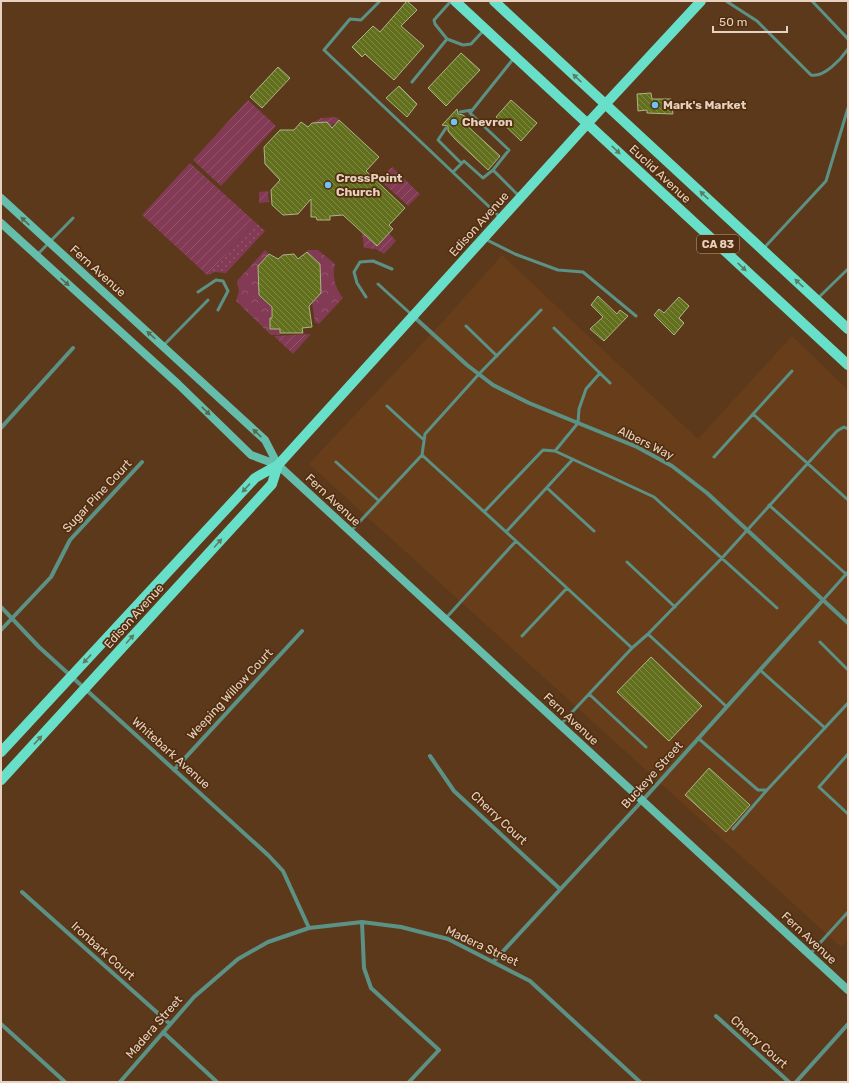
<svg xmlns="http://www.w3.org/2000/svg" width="849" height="1083" viewBox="0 0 849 1083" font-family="Rubik,sans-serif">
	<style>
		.built { fill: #683e1a }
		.grass { fill: url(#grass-dots) }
		.park { fill: url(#park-crowns) }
		.garden { fill: url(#garden-furrows) }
		.building { fill: url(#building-back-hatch); stroke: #abb686 }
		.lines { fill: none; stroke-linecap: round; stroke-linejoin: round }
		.lane { stroke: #5c9286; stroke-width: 3 }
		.street { stroke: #5c9286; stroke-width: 4 }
		.secondary { stroke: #65beac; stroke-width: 8 }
		.primary { stroke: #68e0c9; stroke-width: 10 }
		.oneway { fill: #5b7e63 }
		.oneway2 { fill: #59684e }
		.poi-dot { fill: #71c1f5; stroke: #512e0f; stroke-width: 1.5 }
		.labels { text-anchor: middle; stroke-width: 3.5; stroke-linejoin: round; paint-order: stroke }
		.shield { fill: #512e0f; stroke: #baa08b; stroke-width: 1 }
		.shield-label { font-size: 11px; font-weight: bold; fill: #e7d1c0 }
		.poi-label { font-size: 12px; font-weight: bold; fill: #e7d1c0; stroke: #512e0f; text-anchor: start }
		.street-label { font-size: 12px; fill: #e7d1c0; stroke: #512e0f }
	</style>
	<defs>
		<pattern id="grass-dots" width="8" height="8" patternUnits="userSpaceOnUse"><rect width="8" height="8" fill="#823a55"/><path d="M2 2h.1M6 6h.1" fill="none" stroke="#94556c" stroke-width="1.8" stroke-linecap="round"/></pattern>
		<pattern id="park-crowns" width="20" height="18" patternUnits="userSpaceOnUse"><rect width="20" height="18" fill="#823a55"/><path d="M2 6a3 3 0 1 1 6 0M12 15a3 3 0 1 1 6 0" fill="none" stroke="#94556c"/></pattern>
		<pattern id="garden-furrows" width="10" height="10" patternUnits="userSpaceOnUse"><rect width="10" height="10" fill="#823a55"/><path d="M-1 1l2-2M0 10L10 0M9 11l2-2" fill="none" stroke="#94556c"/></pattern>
		<pattern id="building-back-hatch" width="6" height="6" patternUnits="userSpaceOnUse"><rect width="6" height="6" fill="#62701d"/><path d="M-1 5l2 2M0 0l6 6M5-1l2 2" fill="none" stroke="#808a46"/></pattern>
	</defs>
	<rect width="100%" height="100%" fill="#5c391b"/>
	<path class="built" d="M502 255 698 439 792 336 848 390V940L841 947 309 464 448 316Z"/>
	<path class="grass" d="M255 222 265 231 226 273 215 272 207 275Z"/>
	<path class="park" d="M265 250 269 254 258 266 259 295 272 307 270 329H280V335H271L236 301 239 291 237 281Z
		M308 250H318L335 264C332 277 335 287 343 298L319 324 315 322 312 303 321 293 320 264 307 252Z"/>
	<path class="garden" d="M248 100 276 126 221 186 193 160Z
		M336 117 340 120 330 126 327 122 312 123 321 118Z
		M190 163 255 222 207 275 142 215Z
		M392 167 420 194 408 206 380 180Z
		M268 191 269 202 259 203V192Z
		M362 232 377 246 389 233 396 241 384 254 376 249 364 248Z
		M311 334 293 354 274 336Z"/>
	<path class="building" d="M407 1 417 10 401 26 424 46 394 80 365 54 362 57 352 47 373 26 380 32Z
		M461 53 480 70 446 106 428 88Z
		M278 67 290 78 262 108 250 97Z
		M399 86 417 104 407 117 386 98Z
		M651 93 652 99H671L673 114 647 113V110L638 111 637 94Z
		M511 100 537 123 521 141 496 117Z
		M457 109 458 114 463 115 467 118 463 122 500 156 488 170 455 139 448 131V126L442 125Z
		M339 120 379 157 366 171 405 208 389 225 393 229 377 246 343 215 330 216V220H317L316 217H311V199L298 214 283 215 272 205 271 190 280 180 265 164 264 147 280 130H294L301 122 308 127 312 123 327 122 332 128Z
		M307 252 320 264 321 293 309 306 312 327 302 328 303 333H280V329H270V318H272V307L259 295 258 266 269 254 278 259 283 255 294 254 298 259Z
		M598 296 617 314 620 310 628 316 604 341 590 329 603 317 591 305Z
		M679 297 689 306 679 318 684 323 674 335 654 315 659 309 664 313Z
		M651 657 702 706 669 741 617 692Z
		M709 768 750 805 726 832 685 795Z"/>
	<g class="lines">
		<path class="lane" d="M380 1 361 20 350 19 324 50 500 217
			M726 1 757 21 811 75C824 78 841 59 848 49
			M812 1 848 39
			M447 39 463 45 471 44 484 30
			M514 58 470 113 509 150 493 170 519 196
			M412 82 447 39 435 24 434 20 451 1
			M460 112 472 110
			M446 128 438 140 461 163
			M453 172 464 161 483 178 493 170
			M485 239 515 254 558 270 583 272 636 316
			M764 248 826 181 848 108
			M38 254 73 218
			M378 284 412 315
			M198 292 216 280 223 281 228 291 218 310
			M366 297 357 283 354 272 360 262 373 261 392 269
			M817 299 848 269
			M466 326 497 356
			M554 328 610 383
			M163 346 208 300
			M387 406 424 440
			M753 414 792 371
			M555 451 578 423 579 409 586 389 600 373
			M422 455 425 434 479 374 541 310
			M714 457 753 414 848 500
			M336 462 379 501
			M547 488 594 531
			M769 505 846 574
			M484 512 543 450 555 451 654 497 777 608
			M351 531 422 455 516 541 446 618
			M506 532 573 459
			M516 541 632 648 648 634 727 707
			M627 562 675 607
			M823 600 848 572
			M648 634 722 558 837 431 844 427 848 429
			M522 636 567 588
			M820 642 848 670
			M760 670 825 728
			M589 694 646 747
			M561 724 632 648
			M698 738 758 790H767L848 703
			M848 754 819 787 848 814
			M733 829 767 790
			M810 954 848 912"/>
		<path class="street" d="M413 316 467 365 493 385 529 403 637 447 672 466 707 493 848 623
			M1 428 73 348
			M1 607 39 647 268 855 283 871 309 928
			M1 630 51 577 70 540 142 462
			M430 756 454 791 560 889
			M174 770 302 631
			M22 892 170 1024
			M362 922 364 968 371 988 439 1050 409 1082
			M494 961 642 801 823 600
			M716 1016 789 1082
			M1 1024 65 1082
			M163 1032 217 1082
			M120 1082 194 997 238 959 268 942 309 928 362 922 401 927 448 939 530 981 640 1082
			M796 1082 848 1024"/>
		<path class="secondary" d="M1 198 265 440 278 465 848 990
			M1 223 178 384 251 455 278 465"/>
		<path class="primary" d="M455 1 848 365
			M494 1 848 329
			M1 752 255 478 278 465 587 124 701 1
			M1 780 272 484 278 465"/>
	</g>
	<defs><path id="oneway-solid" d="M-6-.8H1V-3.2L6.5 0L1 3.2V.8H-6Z"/></defs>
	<g class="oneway">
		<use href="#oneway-solid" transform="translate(577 78) rotate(-137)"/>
		<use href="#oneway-solid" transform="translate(616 150) rotate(43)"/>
		<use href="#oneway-solid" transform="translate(704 195) rotate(-137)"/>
		<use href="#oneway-solid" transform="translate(742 267) rotate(43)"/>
		<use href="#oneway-solid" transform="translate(799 283) rotate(-137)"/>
		<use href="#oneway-solid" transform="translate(246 488) rotate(133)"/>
		<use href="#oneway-solid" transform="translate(218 543) rotate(-48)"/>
		<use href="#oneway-solid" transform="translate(130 639) rotate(-48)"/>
		<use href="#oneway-solid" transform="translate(87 659) rotate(133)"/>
		<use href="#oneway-solid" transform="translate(38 740) rotate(-47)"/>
	</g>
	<g class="oneway2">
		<use href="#oneway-solid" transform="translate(25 221) rotate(-137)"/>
		<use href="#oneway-solid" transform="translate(65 282) rotate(42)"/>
		<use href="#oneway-solid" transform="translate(151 335) rotate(-138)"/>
		<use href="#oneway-solid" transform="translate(206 411) rotate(44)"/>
		<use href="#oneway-solid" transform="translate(257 433) rotate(-137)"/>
	</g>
	<g class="poi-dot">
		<circle cx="655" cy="105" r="4"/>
		<circle cx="454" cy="122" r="4"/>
		<circle cx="328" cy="185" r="4"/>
	</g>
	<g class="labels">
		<rect class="shield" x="697" y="235" width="42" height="18" rx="3"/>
		<g class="shield-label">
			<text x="718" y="248">CA 83</text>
		</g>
		<g class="poi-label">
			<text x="663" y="109">Mark's Market</text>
			<text x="462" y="126">Chevron</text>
			<text x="336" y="182">CrossPoint<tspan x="336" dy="14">Church</tspan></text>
		</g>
		<g class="street-label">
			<text transform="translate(660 174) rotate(43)" y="4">Euclid Avenue</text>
			<text transform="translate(479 224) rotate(-48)" y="4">Edison Avenue</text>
			<text transform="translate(98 271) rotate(42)" y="4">Fern Avenue</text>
			<text transform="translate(646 443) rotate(26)" y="4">Albers Way</text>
			<text transform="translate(97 496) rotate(-47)" y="4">Sugar Pine Court</text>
			<text transform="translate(333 500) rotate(43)" y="4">Fern Avenue</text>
			<text transform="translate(134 616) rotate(-48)" y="4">Edison Avenue</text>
			<text transform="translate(230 694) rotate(-47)" y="4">Weeping Willow Court</text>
			<text transform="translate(571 719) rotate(43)" y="4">Fern Avenue</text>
			<text transform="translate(171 753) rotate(42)" y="4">Whitebark Avenue</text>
			<text transform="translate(652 775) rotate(-48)" y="4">Buckeye Street</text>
			<text transform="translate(499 818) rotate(43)" y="4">Cherry Court</text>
			<text transform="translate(809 938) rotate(43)" y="4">Fern Avenue</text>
			<text transform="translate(482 946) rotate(25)" y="4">Madera Street</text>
			<text transform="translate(103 951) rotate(42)" y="4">Ironbark Court</text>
			<text transform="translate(154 1027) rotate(-49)" y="4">Madera Street</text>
			<text transform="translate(759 1042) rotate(42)" y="4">Cherry Court</text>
		</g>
	</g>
	<rect width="849" height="1083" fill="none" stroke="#e7d1c0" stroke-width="4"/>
	<path d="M713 26v6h74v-6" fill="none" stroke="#e7d1c0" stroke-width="2"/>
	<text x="719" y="26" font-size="12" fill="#e7d1c0" stroke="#512e0f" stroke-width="3" paint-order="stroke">50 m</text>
</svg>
